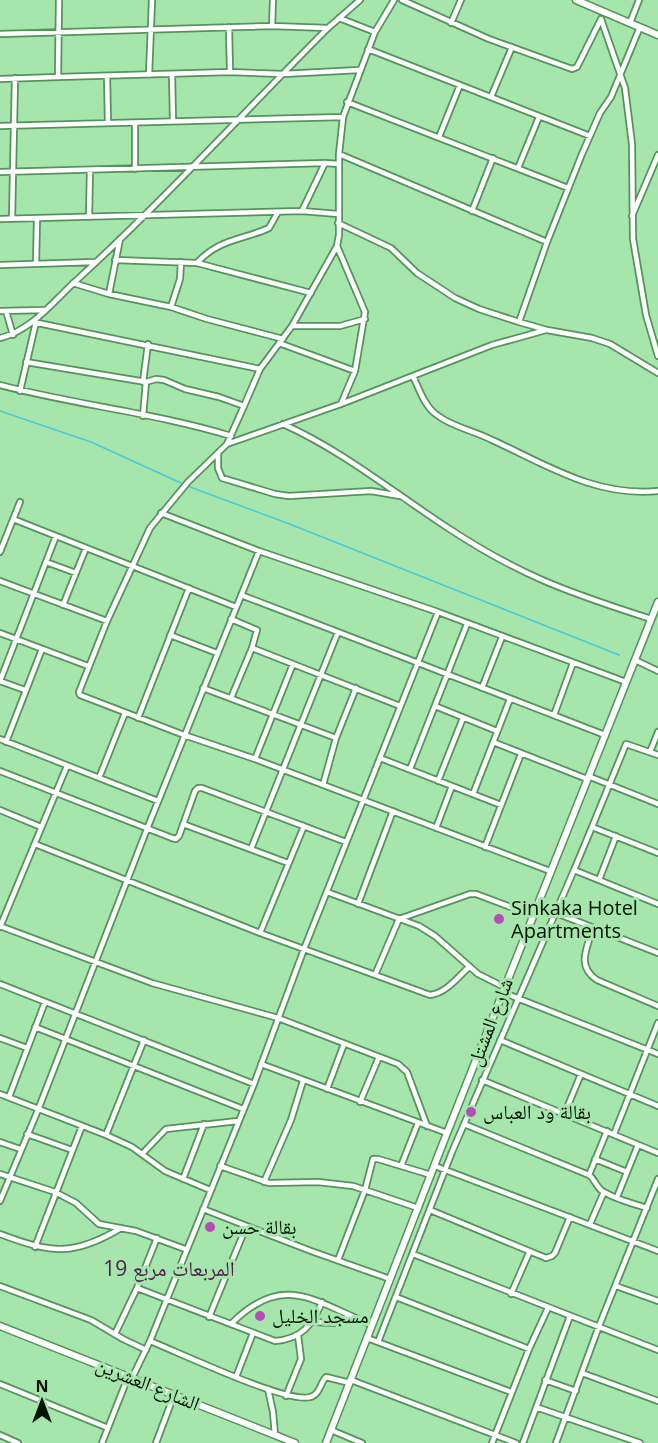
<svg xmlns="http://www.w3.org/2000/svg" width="658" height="1443" viewBox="0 0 658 1443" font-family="'Open Sans','Noto Naskh Arabic',sans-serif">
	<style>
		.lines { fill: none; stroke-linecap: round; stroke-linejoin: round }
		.stream { stroke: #46cbdc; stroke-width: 1.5 }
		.minor-casing { stroke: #55935d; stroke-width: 8 }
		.tertiary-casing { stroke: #55935d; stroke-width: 9 }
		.minor { stroke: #fff; stroke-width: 4.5 }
		.tertiary { stroke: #fff; stroke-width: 6 }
		.poi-dot { fill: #b34eb4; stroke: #a6e6ad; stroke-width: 2 }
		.labels { text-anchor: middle; stroke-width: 6; stroke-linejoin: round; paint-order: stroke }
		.poi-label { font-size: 20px; fill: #001302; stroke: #a6e6ad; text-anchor: start }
		.street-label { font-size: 20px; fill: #001302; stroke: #a6e6ad }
		.neighbourhood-label { font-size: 21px; fill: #4e1e4e; stroke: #a6e6ad }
	</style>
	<rect width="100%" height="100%" fill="#a6e6ad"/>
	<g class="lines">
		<path class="stream" d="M0 411 91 442 181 483
			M190 487 287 523 619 655"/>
		<g class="minor-casing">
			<path id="minor" d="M59 0 58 77 230 72 283 74 359 70
				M402 0 489 39 572 69 577 67 601 19
				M339 18 375 32
				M601 19 625 88 632 144 633 239 646 315 658 356
				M451 23 461 0
				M630 23 639 0
				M272 26 273 0
				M229 27 230 72
				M0 34 272 26 328 28
				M368 49 590 136
				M172 74 173 121
				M149 75 152 0
				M107 76 108 123
				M0 79 58 77
				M491 97 512 47
				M347 102 568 188
				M0 126 343 117
				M439 137 460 85
				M339 154 547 242 582 154 600 113 611 97 640 27
				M518 168 539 117
				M135 169V123
				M0 172 325 163
				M302 211 325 163 339 164
				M472 211 493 158
				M632 216 658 155
				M89 217 90 170
				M0 219 302 211 338 214
				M12 219 15 78
				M338 223 391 248 417 273 455 298 479 309 519 322 547 330 592 338 610 344 658 373
				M337 246 365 312 355 371 341 404
				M115 260 197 263 311 293
				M197 263C218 239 243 240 269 228L278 212
				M36 264 37 219
				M0 265 95 262
				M73 283 109 294 171 307 207 319 283 339
				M109 294 120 239
				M171 307 180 279 181 262
				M0 311 45 310
				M6 311 13 335
				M33 322 260 369
				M519 322 547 242
				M292 326H340L365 319
				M0 338C33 330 54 300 79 278 166 198 245 111 328 28L360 0
				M279 343 355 371
				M26 362 146 382 143 416
				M413 376C419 389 425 407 437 415 452 427 475 431 492 440 547 465 595 497 658 491
				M143 382 148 344
				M146 382 156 379 164 380 185 389 219 397 244 406 227 444 188 482 150 528 107 621 79 692 80 695 184 735 255 759 550 871
				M0 385C76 405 156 413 231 436
				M20 391 36 322
				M244 406 260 369 292 326 337 246 339 235V154L343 117 375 32 394 0
				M283 424C343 451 393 492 448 528 477 547 508 565 540 579 576 595 614 607 651 619
				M227 444 341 404 492 345 546 330
				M218 453V468L222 478 275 494 289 496 371 491 400 496
				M161 513 259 551 438 612 626 682
				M13 519 236 607
				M0 552 20 502
				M46 562 76 573
				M0 581 107 621
				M241 595 338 632
				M63 605 86 548
				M231 619 257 630 252 648 400 706
				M0 633 88 666
				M170 635 217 653
				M635 660 658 671
				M0 681 56 536
				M0 681 25 690
				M203 688 336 738 323 785
				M482 688 502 637
				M231 698 252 648
				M435 706 497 731
				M554 715 573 663
				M138 718 189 588
				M336 738 356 688
				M0 739 158 801
				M6 742 42 649
				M493 742 587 779
				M650 752 658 732
				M658 755 626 744 592 827 658 853
				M380 758 501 805
				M255 759 293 664
				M410 769 467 624
				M0 771 172 838 176 839 179 836 195 791 198 788H202L346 842
				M588 776 658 804
				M99 778 125 713
				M438 781 463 718
				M473 794 510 699
				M0 810 41 827
				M183 824 288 863
				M436 828 452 786
				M35 844 260 933 430 995C446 993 457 978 469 967
				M485 847 521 754
				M251 849 338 632 605 735
				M574 870 592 827
				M599 880 616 836
				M327 892 419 926 435 936 478 974 504 987
				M358 904 393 811
				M556 913 658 953
				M0 926 152 983 278 1018 398 1064 407 1072 427 1126
				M0 927 67 766
				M593 928C587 948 576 966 597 980L658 1006
				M260 933 304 826
				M375 975 399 919 470 894H476L532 915
				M0 984 254 1084
				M502 992 658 1054
				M35 1027 243 1109
				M0 1038 27 1048
				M500 1040 658 1106
				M261 1064 447 1133
				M482 1080 658 1153
				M327 1089 344 1044
				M0 1094 106 1135 132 1147 165 1171 210 1190
				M9 1097 45 1002
				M360 1102 379 1057
				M564 1115 581 1074
				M464 1124 589 1175C595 1179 595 1185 601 1190 613 1199 632 1203 647 1208
				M27 1134 72 1150
				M614 1134 658 1023
				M106 1135 144 1040
				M0 1142 20 1149
				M142 1154 166 1129 238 1121
				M595 1159 627 1172
				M220 1166 269 1183 318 1182 353 1186 418 1208
				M401 1166 418 1123
				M435 1166 658 1251
				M0 1174 55 1192 76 1203 99 1224 136 1231 185 1249
				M589 1175 607 1131
				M183 1179 204 1124
				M264 1182 291 1120 303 1081
				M617 1197 638 1145
				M0 1201 38 1110 147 829 259 551
				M203 1209 311 1251 390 1279
				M430 1210 546 1258 552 1256 555 1253 570 1217
				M590 1224 604 1192
				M0 1234C51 1253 73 1257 121 1228
				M35 1247 82 1126
				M413 1254 658 1350
				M338 1260 365 1190 373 1159H378L431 1175
				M0 1286 91 1320 123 1339 146 1350
				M616 1286 658 1301
				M137 1288 275 1341C302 1339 312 1325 322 1302
				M511 1294 529 1253
				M396 1297 529 1349
				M209 1317 246 1227
				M314 1322 335 1323 350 1316
				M231 1324C284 1271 315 1302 372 1325
				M115 1334 137 1288 157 1238
				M367 1338 511 1392
				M150 1341C178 1352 287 1404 310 1397 320 1395 320 1383 326 1377L350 1383
				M378 1342 452 1152 574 870 658 904
				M582 1373 658 1401
				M236 1377 253 1333
				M132 1378 150 1341 254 1084 304 949 438 612
				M351 1380 516 1443
				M545 1380 576 1391
				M0 1384 108 1428
				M268 1389 273 1412 275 1435
				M286 1396 301 1359 298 1335
				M536 1407 640 1443
				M331 1430 362 1443
				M0 1435 18 1443
				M102 1443 128 1377
				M156 1443 174 1395
				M492 1443 529 1349 548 1308
				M523 1443 570 1316
				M556 1443 599 1326 658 1179"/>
		</g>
		<g class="tertiary-casing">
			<path id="tertiary" d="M576 0 658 35
				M0 1326 295 1443
				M326 1443 447 1133 658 602"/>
		</g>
		<use href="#minor" class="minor"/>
		<use href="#tertiary" class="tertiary"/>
	</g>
	<g class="poi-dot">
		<circle cx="499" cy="919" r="6"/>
		<circle cx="471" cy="1112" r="6"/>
		<circle cx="210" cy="1227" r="6"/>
		<circle cx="260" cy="1316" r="6"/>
	</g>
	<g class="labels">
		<g class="poi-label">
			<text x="511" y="915">Sinkaka Hotel<tspan x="511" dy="23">Apartments</tspan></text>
			<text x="483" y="1119">بقالة ود العباس</text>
			<text x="222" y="1234">بقالة حسن</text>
			<text x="272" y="1323">مسجد الخليل</text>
		</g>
		<g class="street-label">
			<text transform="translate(490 1022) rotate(-69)" y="7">شارع المشتل</text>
			<text transform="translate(148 1384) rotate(22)" y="7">الشارع العشرين</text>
		</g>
		<g class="neighbourhood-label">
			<text x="169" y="1276">المربعات مربع 19</text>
		</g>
	</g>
	<g transform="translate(42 1401)" stroke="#a6e6ad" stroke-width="4.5" paint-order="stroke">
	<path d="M0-4.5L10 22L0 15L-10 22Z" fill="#001302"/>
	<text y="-9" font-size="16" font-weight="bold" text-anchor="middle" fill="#001302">N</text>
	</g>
</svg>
